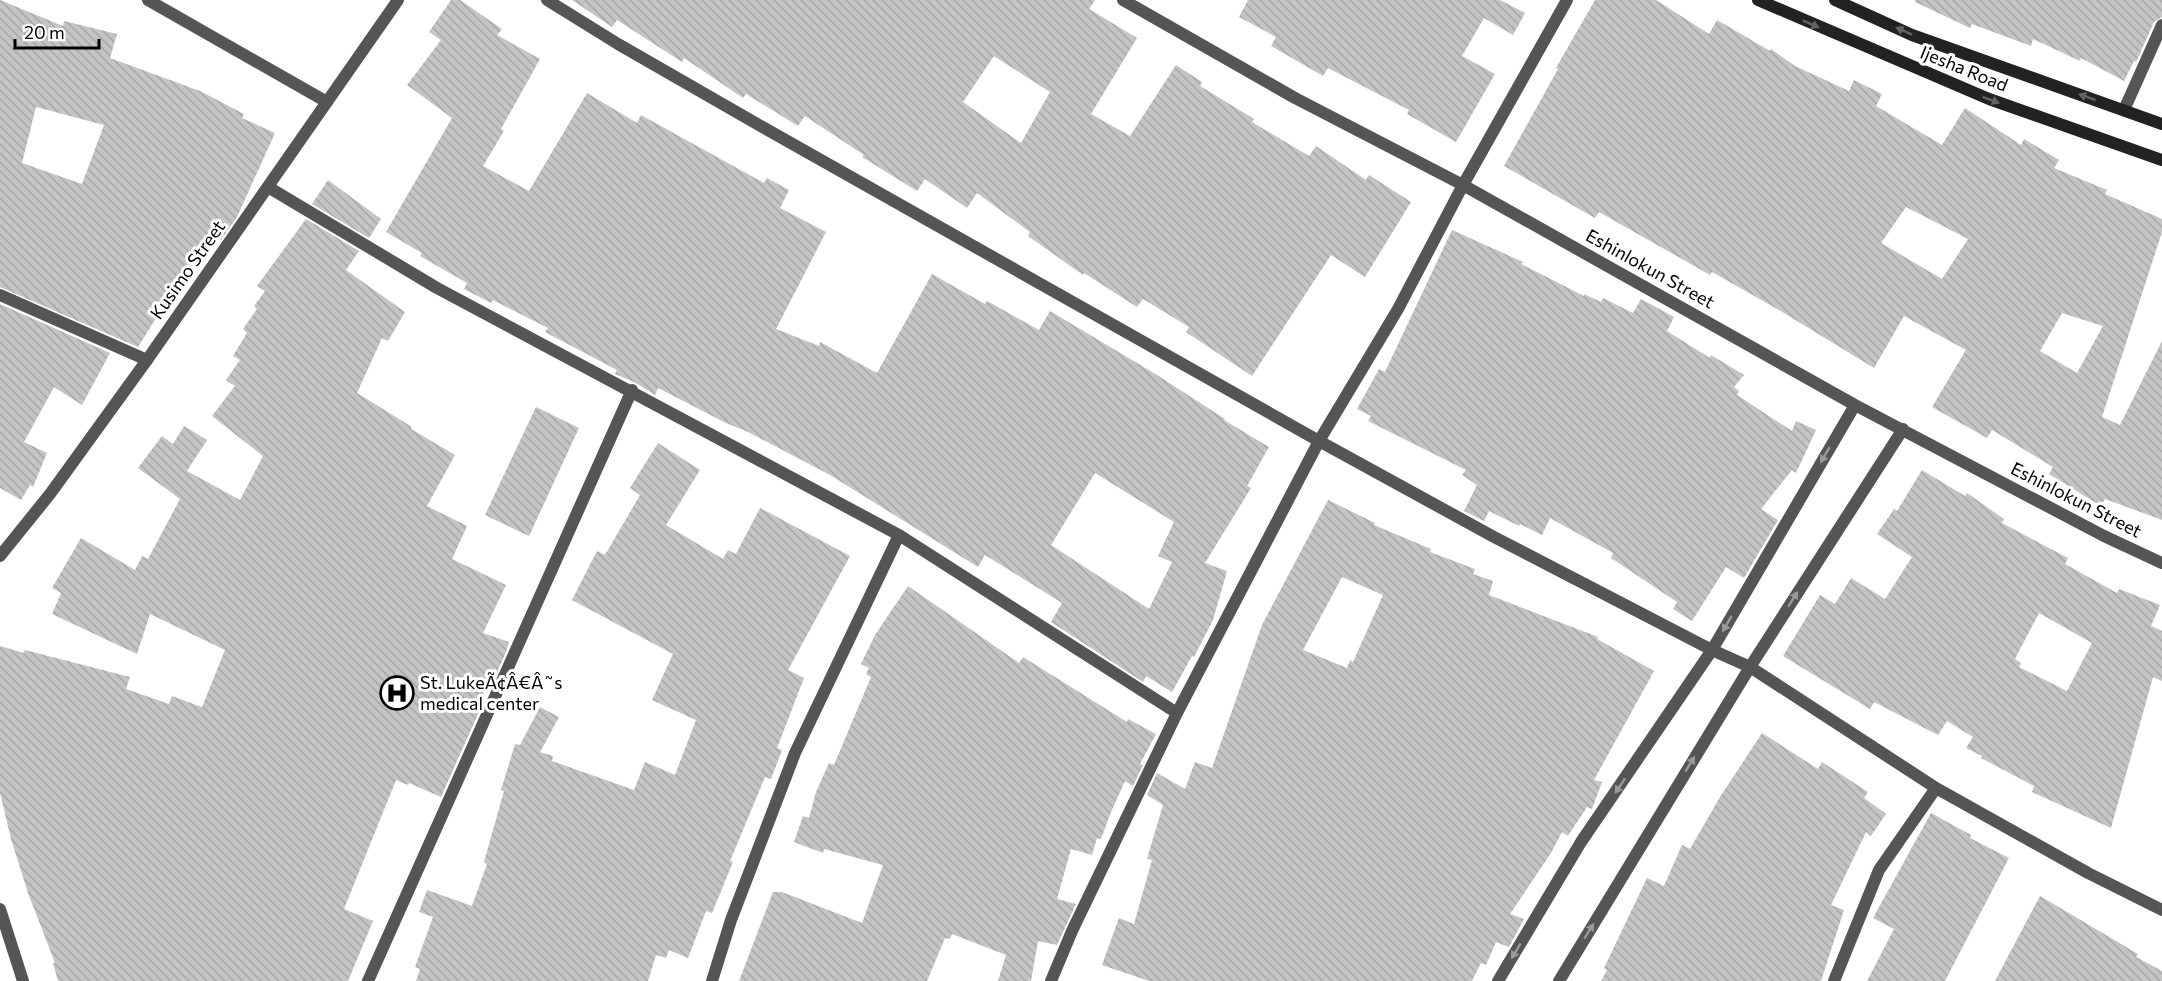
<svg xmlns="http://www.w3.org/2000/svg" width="2162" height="981" viewBox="0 0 2162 981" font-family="Commissioner,sans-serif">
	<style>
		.building { fill: url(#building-back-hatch); fill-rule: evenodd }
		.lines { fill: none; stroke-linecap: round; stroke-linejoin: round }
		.minor { stroke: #555; stroke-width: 12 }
		.tertiary { stroke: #555; stroke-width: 12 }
		.secondary { stroke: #222; stroke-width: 12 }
		.oneway { fill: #646464 }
		.oneway2 { fill: #999 }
		.labels { text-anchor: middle; stroke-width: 6; stroke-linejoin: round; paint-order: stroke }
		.street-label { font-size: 18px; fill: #000; stroke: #fff }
		.poi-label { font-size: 18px; fill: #000; stroke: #fff; text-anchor: start }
	</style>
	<defs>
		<pattern id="building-back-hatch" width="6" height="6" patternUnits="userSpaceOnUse" patternTransform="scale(1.5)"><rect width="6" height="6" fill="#c4c4c4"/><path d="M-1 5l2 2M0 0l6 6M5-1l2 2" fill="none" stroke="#a7a7a7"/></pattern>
	</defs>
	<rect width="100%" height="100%" fill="#fff"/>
	<path class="building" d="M0 0 63 26 64 21 117 34 110 58 200 91 244 114 242 118 275 133 237 217 221 240 214 237 161 317 158 315 138 347 0 287ZM36 107 104 125 82 184 22 163Z
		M451 0H460L502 29 497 35 540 59 501 129 504 131 483 166 529 191 587 93 637 123 641 115 764 183 767 178 789 190 780 208 826 232 776 329 819 346 820 342 877 373 932 274 985 304 987 301 1039 330 1050 311 1157 375 1225 419 1224 420 1269 447 1247 486 1251 488 1205 563 1227 571 1213 620 1194 657 1192 656 1172 692 1146 676 1143 682 1051 622 1062 603 985 555 978 567 830 475 748 432 726 423 658 388 655 395 636 383 615 374 617 370 545 332 548 328 493 300 491 303 464 289 467 283 420 256 422 253 386 232 452 118 407 85 441 40 429 32ZM1095 473 1174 522 1158 556 1172 562 1149 609 1051 545Z
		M572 0H1095L1089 9 1137 38 1091 114 1130 136 1176 65 1202 82 1200 86 1254 119 1252 122 1309 156 1316 146 1366 180 1369 175 1411 202 1365 277 1331 255 1252 376 1186 332 1189 327 1143 299 1137 307 1084 273 1083 275 1028 236 1030 232 977 193 967 208 925 179 917 191 862 157 864 155 805 116 798 126 746 94 743 98 684 58 682 62 617 20 612 27ZM994 56 1050 92 1021 143 963 102Z
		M1248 0H1500L1525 13 1513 35 1484 18 1462 56 1495 74 1456 142 1407 114 1409 110 1328 68 1323 76 1271 46 1276 37 1239 17Z
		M1595 0H1656L1709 34 1717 20 1770 51 1771 49 1795 66 1849 91 1854 80 1882 94 1876 106 1942 145 1965 108 2021 145 2024 139 2059 160 2054 168 2107 190 2105 194 2162 219V232L2102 417 2120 425 2162 341V520L2105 499 2101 506 2049 474 2053 467 1992 430 1987 438 1932 407 1966 350 1904 316 1874 368 1779 310 1712 272 1710 275 1599 212 1595 218 1504 166 1558 69 1556 68ZM1906 207 1968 239 1942 279 1881 243ZM2062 313 2103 326 2077 373 2040 351Z
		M1915 0H2162V17L2154 22 2136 62 2134 61 2124 81 2081 58 2080 61 2033 39 2031 46 1972 24 1970 28 1915 2Z
		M328 180 381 219 369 238 312 204Z
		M306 219 359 251 346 270 405 312 388 341 382 338 357 393 412 427 411 429 455 455 427 506 467 526 452 559 506 585 483 633 509 642 506 652 495 677 488 676 478 714 441 797 409 783 408 785 396 780 344 909 373 921 348 981H58L53 963H55L28 893 11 839 0 793V646L24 653 25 650 130 677 126 689 169 704 172 696 202 707 225 650 150 614 137 654 52 614 61 593 52 588 81 538 135 570 142 556 148 559 180 499 138 468 162 436 173 444 184 426 207 440 187 471 240 500 263 456 212 416 235 386 226 380 240 360 233 356 247 333 243 329 257 309 254 306 265 291 257 286Z
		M1452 230 1523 262 1521 264 1584 296V294L1601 302 1603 298 1633 313 1641 299 1674 317 1667 331 1710 358 1711 355 1744 375 1734 387 1739 391 1737 395 1792 431 1796 421 1816 430 1796 473 1792 470 1761 509 1778 520 1744 578 1726 567 1692 621 1673 609 1677 602 1611 558 1613 553 1550 518 1542 535 1520 524 1519 526 1489 511 1484 521 1464 511 1477 485 1462 475 1466 470 1368 421 1371 416 1357 409 1379 369 1385 372Z
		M0 304 110 353 82 405 54 387 24 442 47 453 33 487 30 485 21 500 0 488Z
		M536 407 579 428 529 536 485 515Z
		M658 443 700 470 666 525 723 559 728 550 736 554 760 508 850 556 788 670 804 678 777 748 782 750 771 779 765 777 730 861 733 862 712 913 706 911 688 958 669 950 666 958 656 955 648 981H416L420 969 415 967 433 917 419 912 427 890 472 906 487 864 484 862 504 791 501 790 515 744 520 745 540 707 559 717 540 752 553 756 552 761 634 790 645 762 675 775 696 720 652 700 673 654 572 600 597 551 605 555 640 495 630 488Z
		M1922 470 1965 496 1967 493 2004 519 2002 523 2068 558 2065 564 2117 593 2119 589 2160 605 2151 626 2162 631V681L2153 677 2111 828 2032 792 2034 786 1981 758 1982 756 1966 748 1973 737 1947 721 1938 735 1874 702 1870 709 1783 656 1820 595 1835 604 1851 578 1885 599 1912 557 1877 534 1894 509 1897 511ZM2039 613 2092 643 2067 691 2019 667 2021 663 2015 659Z
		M1328 500 1375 523 1374 525 1431 549 1430 552 1475 569 1473 574 1493 581 1489 595 1598 637 1597 639 1654 671 1594 780 1602 782 1592 809 1587 807 1568 836 1562 832 1551 853 1510 914 1524 919 1509 947 1496 942 1486 965 1481 963 1472 981H1149L1102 965 1119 918 1134 924 1152 860 1147 859 1163 805 1147 795 1157 773 1185 789 1195 762 1212 768 1262 625ZM1342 577 1383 595 1353 662 1350 660 1347 668 1303 650Z
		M908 586 1019 663 1023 657 1127 722 1128 719 1156 734 1140 764 1143 765 1133 786 1125 781 1111 812 1101 839 1097 838 1092 855 1071 849 1057 899 1076 904 1057 945 1038 941 1031 981H998L1006 955 952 934 950 939 945 938 927 981H739L773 892H782L862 923 883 865 824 849 823 853 794 842 803 816 809 818 816 792 829 763 834 765 871 677 866 674 869 668 861 664 875 635Z
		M1762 733 1818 769 1822 762 1868 792 1864 798 1886 814 1871 836 1866 832 1831 905 1844 910 1821 981H1601L1607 970 1604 968 1647 878 1664 886 1682 845 1690 849 1720 797Z
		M1931 813 1971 835 1970 838 2009 858 1945 981H1867L1894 929 1873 918Z
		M2040 896 2138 954 2136 957 2162 971V981H1995Z"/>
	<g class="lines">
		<path class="minor" d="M148 0 327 102
			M547 0 618 44 766 129 1319 441 1494 537 1712 650 1750 667 1936 788 2088 873 2162 910
			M1123 0 1295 98 1463 185 1855 405 2104 536 2162 563
			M2124 110 2162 25
			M268 187 437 288 899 535 1177 713
			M0 295 147 360
			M368 981 632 390
			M712 981 731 920 795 753 899 535
			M1051 981 1072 931 1177 713 1319 441 1398 309 1463 185 1567 0
			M1498 981 1581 842 1712 650 1855 405
			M1559 981 1750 667 1903 429
			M1834 981 1879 870 1936 788"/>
		<path class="tertiary" d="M0 556 50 494 147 360 398 0
			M0 909 23 981"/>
		<path class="secondary" d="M1758 0 1989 99 2162 160
			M1835 0 1912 35 2162 124"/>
	</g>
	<defs><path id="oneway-solid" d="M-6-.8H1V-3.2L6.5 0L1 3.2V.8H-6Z" transform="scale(1.5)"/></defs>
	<g class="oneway">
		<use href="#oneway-solid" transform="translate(1811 24) rotate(24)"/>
		<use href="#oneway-solid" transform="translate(1904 31) rotate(-156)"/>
		<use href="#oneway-solid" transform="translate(2087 97) rotate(-160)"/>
		<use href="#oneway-solid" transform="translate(1991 100) rotate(21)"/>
	</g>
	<g class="oneway2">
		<use href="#oneway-solid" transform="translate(1825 455) rotate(120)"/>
		<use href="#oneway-solid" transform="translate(1793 599) rotate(-58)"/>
		<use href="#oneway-solid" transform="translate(1727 624) rotate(120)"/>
		<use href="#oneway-solid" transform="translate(1690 764) rotate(-59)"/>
		<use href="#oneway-solid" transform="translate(1620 786) rotate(124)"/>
		<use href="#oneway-solid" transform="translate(1589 931) rotate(-59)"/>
		<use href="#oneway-solid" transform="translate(1516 951) rotate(121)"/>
	</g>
	<defs>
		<g id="hospital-ring" transform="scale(1.725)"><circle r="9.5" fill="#fff" stroke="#000" stroke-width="1.5"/><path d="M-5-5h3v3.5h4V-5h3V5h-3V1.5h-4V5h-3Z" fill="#000"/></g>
	</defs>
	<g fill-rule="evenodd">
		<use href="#hospital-ring" x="397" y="693"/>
	</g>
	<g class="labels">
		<g class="street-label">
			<text transform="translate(1964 69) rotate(22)" y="6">Ijesha Road</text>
			<text transform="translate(1650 269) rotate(29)" y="6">Eshinlokun Street</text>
			<text transform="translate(188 270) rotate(-55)" y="6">Kusimo Street</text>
			<text transform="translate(2076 500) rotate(27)" y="6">Eshinlokun Street</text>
		</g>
		<g class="poi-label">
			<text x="420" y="689">St. LukeÃ¢Â€Â˜s<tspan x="420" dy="21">medical center</tspan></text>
		</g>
	</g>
	<path d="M15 39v9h84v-9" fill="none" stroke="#000000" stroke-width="3"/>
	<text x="24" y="39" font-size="18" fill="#000000" stroke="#ffffff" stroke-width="4.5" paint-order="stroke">20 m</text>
</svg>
